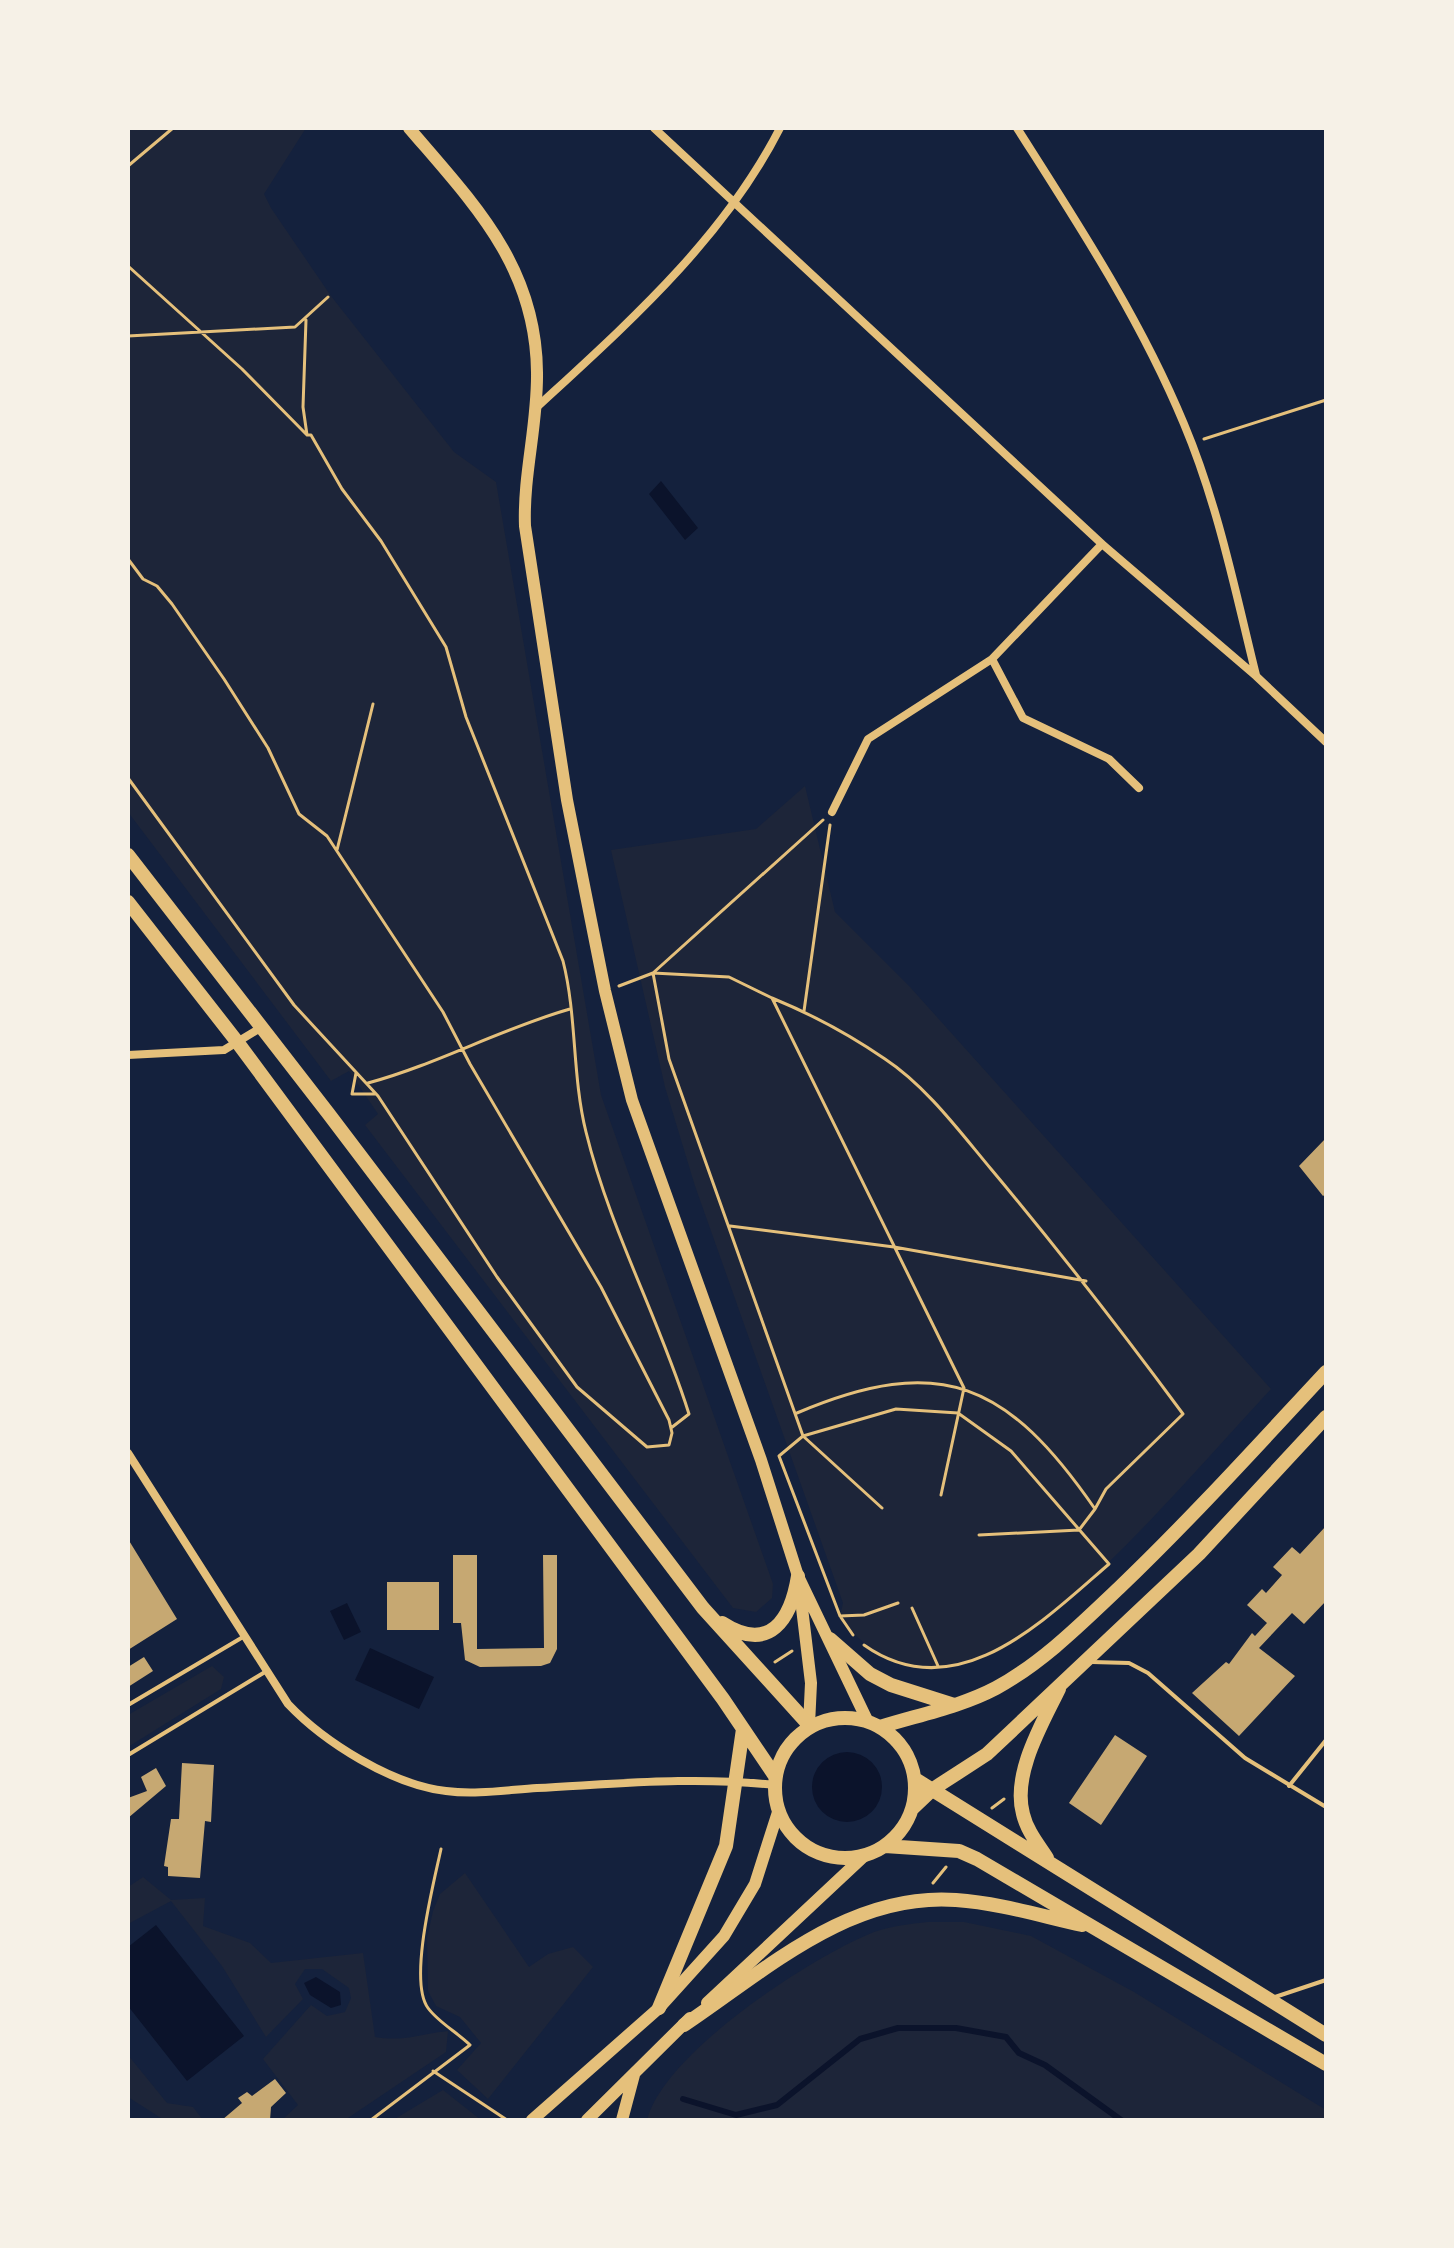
<svg xmlns="http://www.w3.org/2000/svg" width="1454" height="2248" viewBox="0 0 1454 2248" font-family="'IBM Plex Serif',serif">
	<style>
		.green { fill: #1d2539 }
		.water { fill: #0b132b }
		.lines { fill: none; stroke-linecap: round; stroke-linejoin: round }
		.stream { stroke: #0b132b; stroke-width: 6 }
		.building { fill: #c6a872 }
		.path { stroke: #e5c07b; stroke-width: 3 }
		.service { stroke: #e5c07b; stroke-width: 4 }
		.minor { stroke: #e5c07b; stroke-width: 8 }
		.secondary { stroke: #e5c07b; stroke-width: 12 }
		.primary { stroke: #e5c07b; stroke-width: 14 }
	</style>
	<rect width="100%" height="100%" fill="#14213d"/>
	<path class="green" d="M128 128H306L264 194 271 208 331 296 454 452 496 482 601 1095 773 1584 772 1598 756 1612 733 1608 365 1125 378 1114 349 1071 331 1081 128 812Z
		M805 786 835 912 910 987 1271 1389C1205 1460 1142 1535 1069 1599 1047 1618 1022 1641 996 1653 941 1679 873 1668 840 1616L843 1603 695 1186 665 1087 611 850 756 829Z
		M212 1666 224 1677 221 1689 128 1747V1715Z
		M465 1873 529 1967 548 1954 573 1947 593 1967 488 2099 457 2070 481 2043 460 2017 436 2006 428 1991 427 1938 433 1911 440 1894Z
		M143 1877 171 1900 205 1898 203 1926 250 1943 271 1963 363 1953 375 2037C404 2042 420 2034 448 2031L446 2052 345 2120H282L298 2105 263 2059 311 2005 327 2016 345 2012 351 1998 349 1988 322 1969H305L295 1984 303 1999 266 2037 222 1966 171 1901 128 1924V1887Z
		M928 1922H964L1031 1936 1134 1992 1326 2110V2120H647C664 2053 811 1957 874 1932 891 1926 910 1924 928 1922Z
		M128 2055 167 2103 193 2107 203 2120H164L128 2097Z
		M443 2090 481 2120H393Z"/>
	<path class="water" d="M661 481 698 528 685 540 649 494Z
		M347 1603 361 1632 344 1640 330 1611Z
		M370 1648 434 1677 419 1709 355 1680Z
		M812 1787a35 35 0 1 1 70 0a35 35 0 1 1-70 0Z
		M156 1925 244 2036 187 2081 128 2006V1947Z
		M316 1977 340 1992 341 2005 331 2008 310 1995 304 1983Z"/>
	<g class="lines">
		<path class="stream" d="M683 2099 736 2115 777 2105 860 2039 898 2028H956L1006 2037 1019 2053 1045 2065 1121 2120"/>
	</g>
	<path class="building" d="M1326 1138V1194L1323 1196 1299 1166Z
		M1326 1526V1601L1304 1624 1292 1613 1259 1648 1295 1676 1239 1736 1192 1693 1226 1662 1229 1664 1252 1633 1255 1636 1267 1623 1247 1605 1262 1589 1266 1593 1282 1575 1273 1567 1292 1547 1300 1554Z
		M128 1539 177 1619 128 1650Z
		M453 1555H477V1649L544 1648 543 1555H557V1649L550 1663 541 1666 480 1667 465 1660 461 1623H453Z
		M387 1582H439V1630H387Z
		M144 1657 153 1671 128 1687V1667Z
		M1115 1735 1147 1756 1101 1825 1069 1803Z
		M182 1763 214 1765 211 1822 205 1821 200 1878 168 1876V1867L164 1866 171 1819H179Z
		M156 1768 166 1786 128 1818V1798L147 1791 141 1777Z
		M275 2079 286 2093 271 2107 270 2120H222L242 2103 238 2098 247 2092 252 2096Z"/>
	<g class="lines">
		<path class="path" d="M128 166 173 128
			M128 266 242 369 307 435
			M306 320 303 407 307 435H311L342 489 381 541 446 647 466 717 563 961C577 1016 572 1076 586 1132 610 1230 659 1318 689 1414L671 1428
			M128 336 295 327 328 297
			M1204 439 1326 400
			M128 559 143 579 157 586 172 604 224 679 268 748 299 814 327 836 443 1012 470 1064 601 1287 669 1420 672 1433 669 1445 647 1447 577 1387 497 1277 378 1096 294 1005 128 778
			M337 850 373 704
			M653 973 729 977 772 998 964 1388 941 1495
			M653 973 823 820
			M619 986 653 973 669 1059 803 1436 896 1409 958 1413 1011 1451 1109 1564C1043 1621 956 1710 864 1645
			M772 998C811 1014 850 1035 885 1059 926 1086 960 1132 991 1169 1058 1249 1121 1330 1183 1414L1106 1489 1095 1509
			M804 1011 830 825
			M356 1073 352 1094H376
			M368 1083C438 1064 500 1029 570 1009
			M730 1226 894 1247 1086 1281
			M797 1413C941 1352 1008 1383 1095 1509L1079 1530 979 1535
			M912 1608 938 1666
			M840 1616 864 1615 898 1603
			M853 1635 840 1616 779 1456 803 1436 882 1508
			M775 1662 792 1651
			M992 1808 1004 1799
			M933 1883 946 1867
			M433 2071 507 2120
			M371 2120 470 2045C458 2033 438 2022 428 2008 408 1981 434 1882 441 1849"/>
		<path class="service" d="M1092 1662 1129 1663 1148 1673 1245 1758 1326 1807
			M128 1705 243 1637
			M128 1755 265 1672
			M1289 1786 1326 1740
			M1275 1997 1326 1980"/>
		<path class="minor" d="M654 128 1102 544 1256 676 1326 742
			M1017 128C1078 224 1140 318 1184 424 1218 505 1235 590 1256 675
			M536 408C627 324 723 240 780 128
			M992 659 1023 718 1109 759 1139 788
			M832 812 868 739 992 659 1102 544
			M128 1055 224 1050 262 1027
			M128 1453 288 1704C324 1742 392 1785 446 1791 475 1795 507 1790 537 1788 616 1784 695 1776 774 1785"/>
		<path class="secondary" d="M409 128C474 204 536 266 537 372 538 424 523 474 525 526L567 800 605 991 632 1100 761 1460 798 1576 868 1722
			M799 1583 811 1683 809 1725
			M707 2003 864 1856
			M532 2120 659 2008 724 1936 755 1884 778 1812
			M587 2120 690 2018
			M622 2120 634 2075"/>
		<path class="primary" d="M128 855 328 1113 703 1608 809 1725
			M128 902 238 1043 723 1699 775 1776
			M722 1623C770 1654 791 1619 798 1576
			M830 1639 870 1674 891 1685 954 1705
			M775 1788a70 70 0 1 1 140 0a70 70 0 1 1-140 0Z
			M880 1727C918 1715 960 1707 996 1688 1042 1663 1081 1624 1119 1588 1191 1519 1258 1445 1326 1372
			M915 1779 1326 2035
			M913 1808 933 1789 987 1754 1199 1554 1326 1417
			M885 1846 959 1851 977 1859 1326 2064
			M1047 1858C1038 1844 1027 1831 1023 1814 1012 1774 1042 1724 1059 1689
			M659 2008 726 1846 743 1729
			M684 2025C766 1970 850 1892 956 1900 999 1903 1041 1916 1082 1925"/>
	</g>
	<rect width="1454" height="2248" fill="none" stroke="#f6f1e7" stroke-width="260"/>
</svg>
